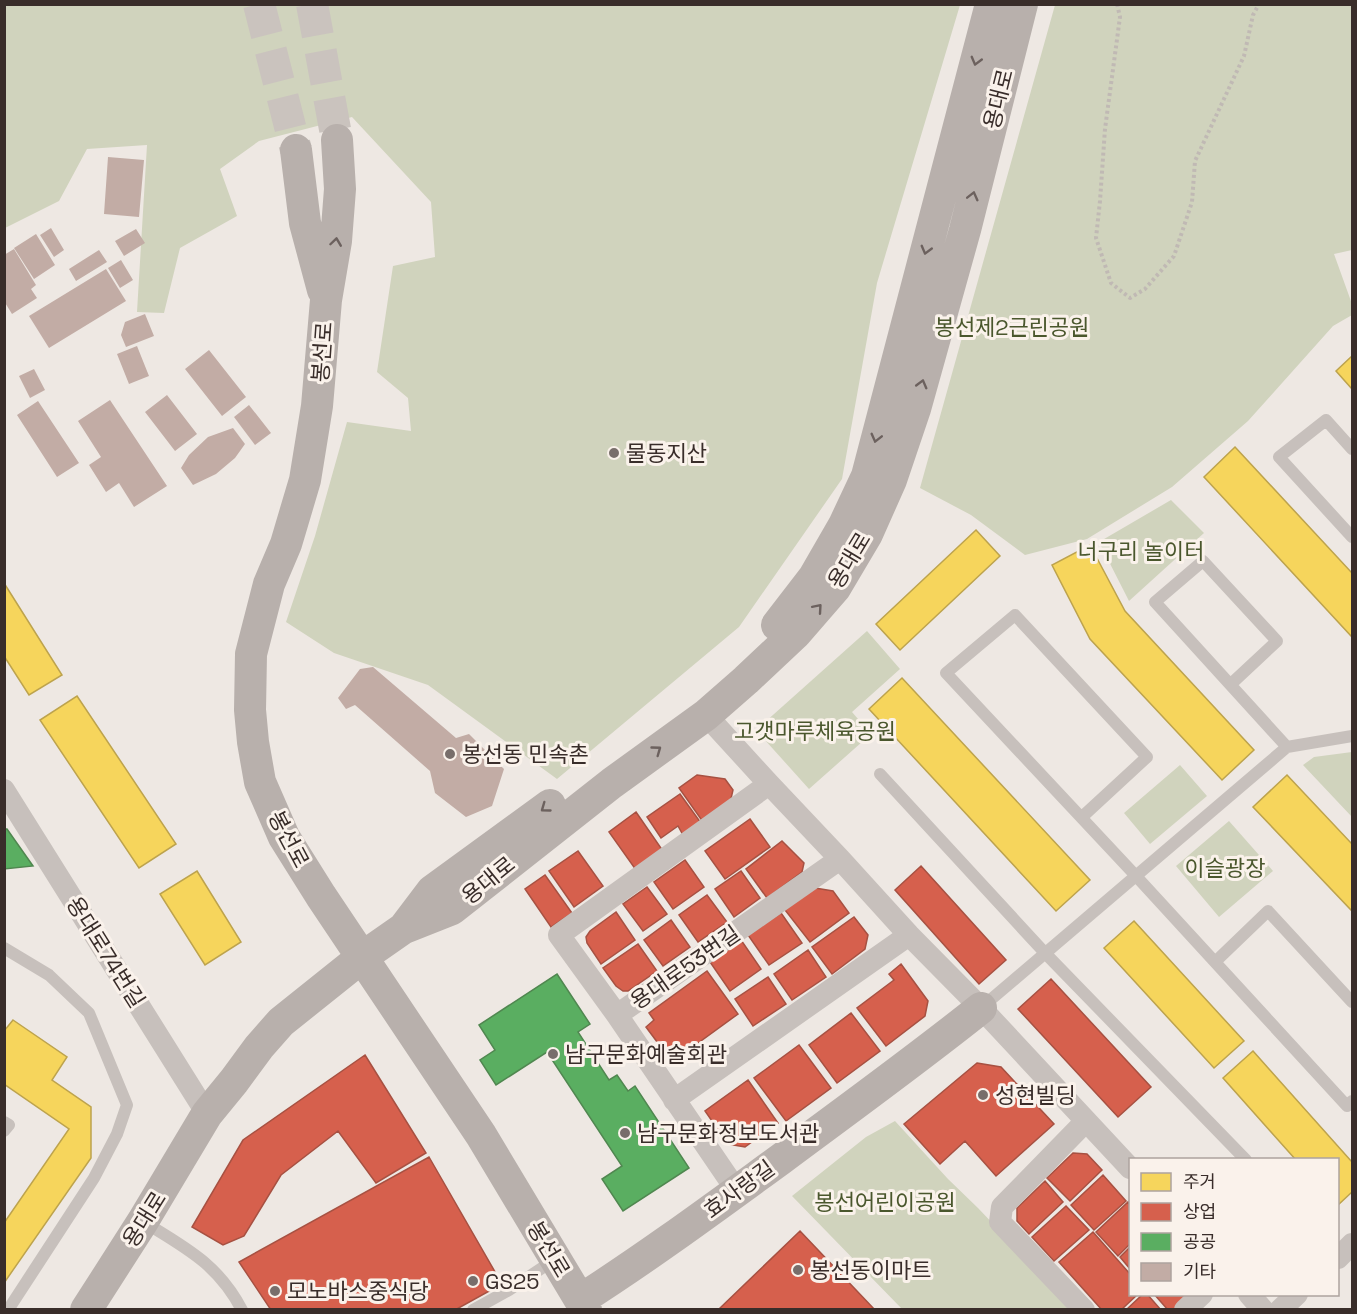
<svg xmlns="http://www.w3.org/2000/svg" width="1357" height="1314" viewBox="0 0 1357 1314" font-family="'Space Grotesk','Noto Sans KR',sans-serif">
	<style>
		.green { fill: #d0d3bd }
		.homes { fill: #f6d55c; stroke: #bda34d; stroke-width: 1.5 }
		.shops { fill: #d6604d; stroke: #a75142; stroke-width: 1.5 }
		.public { fill: #5aae61; stroke: #508750; stroke-width: 1.5 }
		.building { fill: #c2aca5 }
		.lines { fill: none; stroke-linecap: round; stroke-linejoin: round }
		.secondary-tunnel { stroke: #cac3be; stroke-width: 32; stroke-dasharray: 32 16; stroke-linecap: butt }
		.path { stroke: #c0b9b4; stroke-width: 4; stroke-dasharray: 3 3; stroke-linecap: butt }
		.lane { stroke: #c7c0bc; stroke-width: 12 }
		.street { stroke: #c7c0bc; stroke-width: 22 }
		.secondary { stroke: #b8b0ac; stroke-width: 32 }
		.oneway { stroke: #6c615e }
		.poi-dot { fill: #786e6b; stroke: #faf2eb; stroke-width: 2 }
		.labels { text-anchor: middle; stroke-width: 6; stroke-linejoin: round; paint-order: stroke }
		.street-label { font-size: 22px; fill: #392d2a; stroke: #faf2eb }
		.park-label { font-size: 22px; fill: #4a572d; stroke: #faf2eb }
		.poi-label { font-size: 22px; fill: #392d2a; stroke: #faf2eb; text-anchor: start }
	</style>
	<rect width="100%" height="100%" fill="#eee8e3"/>
	<path class="green" d="M5 5H960L877 283 842 479 739 627 557 779 428 685 334 653 286 622 315 536 347 422 411 431 408 398 377 372 393 266 435 257 431 202 352 117 259 141 220 169 237 216 180 248 164 313 137 312 147 145 87 149 59 201 5 228Z
		M1055 5H1352V250L1334 254 1352 304V315L1333 326 1248 421 1172 487 1087 539 1025 555 971 515 920 488Z
		M1171 500 1204 533 1129 601 1099 542Z
		M867 631 900 669 852 712 871 734 809 789 756 730Z
		M1352 752V817L1303 765 1314 757Z
		M1180 765 1207 796 1150 844 1124 813Z
		M1229 821 1273 871 1219 917 1176 866Z
		M895 1121 948 1179 978 1208 1074 1309H902L792 1196 866 1137Z"/>
	<path class="homes" d="M1352 356V389L1336 371Z
		M1235 447 1352 573V637L1204 477Z
		M976 530 1000 556 900 650 876 624Z
		M1090 545 1125 611 1254 750 1222 780 1090 639 1052 565Z
		M4 583 62 675 29 695 4 656Z
		M902 678 1090 880 1056 911 869 709Z
		M77 696 176 844 139 868 40 720Z
		M1287 775 1352 844V911L1253 807Z
		M197 871 241 942 205 965 160 894Z
		M1134 921 1244 1041 1214 1068 1104 948Z
		M13 1020 67 1057 52 1080 91 1107V1158L4 1283V1223L69 1129 4 1084V1031Z
		M1253 1051 1352 1162V1192L1338 1205V1160H1296L1223 1078Z"/>
	<path class="shops" d="M697 775 725 779 733 790 730 803 703 822 679 788Z
		M680 794 701 823 683 835 678 826 661 838 647 817Z
		M636 812 663 851 636 870 609 832Z
		M750 819 770 847 725 879 705 851Z
		M782 841 804 863 802 872 767 898 746 869Z
		M578 851 603 886 574 907 549 871Z
		M685 860 704 887 673 909 654 882Z
		M921 866 1006 960 979 984 895 890Z
		M741 871 760 898 734 917 715 889Z
		M545 875 572 913 551 927 525 889Z
		M647 887 667 914 643 931 623 904Z
		M815 888 833 891 849 913 810 942 785 910Z
		M707 895 727 922 698 942 679 915Z
		M616 912 635 940 601 964 587 943 586 937 590 931Z
		M781 913 802 943 769 965 748 935Z
		M854 917 868 935 865 949 832 974 812 947Z
		M671 920 690 947 663 966 644 940Z
		M741 940 761 969 730 991 710 962Z
		M638 944 657 971 628 991H623L616 986 603 968Z
		M808 950 826 977 792 1000 774 974Z
		M901 964 928 1001 925 1016 886 1046 857 1008 894 980 889 974Z
		M707 971 738 1014 672 1062 646 1027 654 1020 649 1013Z
		M768 977 786 1004 753 1026 735 999Z
		M1051 979 1151 1087 1118 1117 1018 1009Z
		M851 1013 880 1051 837 1083 809 1045Z
		M799 1045 831 1088 786 1121 754 1078Z
		M365 1055 426 1153 376 1183 338 1131 281 1175 244 1236 223 1245 192 1227 243 1140Z
		M977 1063 1001 1067 1054 1124 996 1176 965 1141 940 1164 904 1124Z
		M748 1080 778 1123 745 1147 728 1144 705 1111Z
		M1073 1153 1087 1154 1102 1170 1070 1201 1047 1178Z
		M429 1157 502 1284 455 1310H271L239 1262Z
		M1103 1175 1126 1201 1094 1230 1071 1205Z
		M1045 1181 1063 1202 1029 1234 1017 1221V1208Z
		M1128 1202 1130 1205V1244L1118 1256 1096 1232Z
		M1066 1206 1089 1230 1054 1261 1032 1237Z
		M800 1231 875 1310H718Z
		M1093 1232 1130 1274V1294H1138L1121 1310H1102L1059 1262Z
		M1130 1247V1269L1120 1257Z
		M1143 1294H1147L1161 1310H1126Z
		M1154 1294H1191L1175 1310H1168Z"/>
	<path class="public" d="M4 829H7L33 866 4 869Z
		M557 974 590 1024 578 1032 609 1080 617 1075 628 1091 635 1086 689 1168 623 1211 602 1179 622 1166 547 1052 496 1085 480 1060 495 1050 479 1025Z"/>
	<path class="building" d="M108 157 144 160 139 217 104 214Z
		M51 228 64 250 54 257 40 235Z
		M136 229 145 243 124 256 115 241Z
		M36 234 55 265 34 279 14 248Z
		M14 249 36 285 31 289 37 298 12 314 4 301V255Z
		M99 250 107 262 76 281 69 269Z
		M121 260 133 280 120 288 108 268Z
		M106 269 126 301 49 348 29 316Z
		M145 314 154 336 126 347 121 335 125 322Z
		M137 346 149 376 129 384 117 354Z
		M209 350 246 397 222 416 185 369Z
		M34 369 45 390 30 398 19 376Z
		M167 395 197 434 175 451 145 412Z
		M110 400 167 486 134 507 119 483 106 492 89 465 101 457 78 421Z
		M38 401 79 463 57 477 17 415Z
		M249 405 271 433 255 445 234 417Z
		M233 428 245 444 235 458 216 474 193 485 181 468 189 455 208 437Z
		M373 667 456 738 469 734 504 769 492 806 466 817 435 793 430 771 355 705 346 709 338 698 360 669Z"/>
	<g class="lines">
		<path class="secondary-tunnel" d="M259 4 296 150
			M312 4 337 140"/>
		<path class="path" d="M1117 4 1120 17 1105 129 1100 201 1096 238 1111 283 1130 298 1145 289 1174 256 1192 202 1195 161 1244 56 1253 15 1259 4"/>
		<path class="lane" d="M1352 449 1326 420 1279 457 1352 537
			M1231 684 1277 641 1203 561 1155 602 1287 747
			M880 774 1045 953 1246 1160
			M1082 817 1147 757 1015 615 946 673 1136 876 1347 1106 1352 1101
			M4 948 49 975 89 1013 127 1105 117 1134 94 1178 8 1310
			M1215 962 1268 911 1352 1002
			M982 1007 1287 747 1352 736
			M4 1122 9 1125 4 1131
			M144 1222C186 1248 218 1264 242 1310
			M473 1310 509 1290 554 1260"/>
		<path class="street" d="M706 715 769 784 840 859 909 935 981 1008 1130 1168
			M4 790 207 1114
			M617 1015 840 859
			M674 1100 909 935
			M737 1191 617 1015 559 935 769 784
			M1338 1258 1352 1244
			M1249 1294 1263 1310
			M1084 1310 1000 1222 1002 1207 1086 1121
			M1185 1310 1202 1294
			M1280 1310 1297 1294"/>
		<path class="secondary" d="M337 140 340 189 336 241 326 300 317 406 305 480 286 544 269 584 251 654 250 710 253 742 260 782 284 837 321 896 481 1135 586 1310
			M296 150 305 223 323 290
			M777 625 814 577 844 525 867 476 991 4
			M404 928 432 891 550 805
			M580 1300C649 1256 715 1207 781 1159 848 1109 916 1060 981 1008
			M86 1310 143 1221 207 1114 234 1081 259 1047 281 1022 361 958 404 928 452 909 612 783 706 715 746 680 796 633 835 588 867 534 891 480 915 409 965 230 1022 4"/>
	</g>
	<defs><path id="oneway-chevron" d="M-2-3.5L2.5 0L-2 3.5" fill="none" stroke-width="1.6" stroke-linecap="round" stroke-linejoin="round" transform="scale(1.5)"/></defs>
	<g class="oneway">
		<use href="#oneway-chevron" transform="translate(976 61) rotate(105)"/>
		<use href="#oneway-chevron" transform="translate(973 196) rotate(-76)"/>
		<use href="#oneway-chevron" transform="translate(336 242) rotate(-82)"/>
		<use href="#oneway-chevron" transform="translate(926 250) rotate(105)"/>
		<use href="#oneway-chevron" transform="translate(922 384) rotate(-75)"/>
		<use href="#oneway-chevron" transform="translate(876 438) rotate(104)"/>
		<use href="#oneway-chevron" transform="translate(818 608) rotate(-49)"/>
		<use href="#oneway-chevron" transform="translate(657 750) rotate(-36)"/>
		<use href="#oneway-chevron" transform="translate(545 808) rotate(144)"/>
	</g>
	<g class="poi-dot">
		<circle cx="614" cy="453" r="6"/>
		<circle cx="450" cy="754" r="6"/>
		<circle cx="553" cy="1054" r="6"/>
		<circle cx="983" cy="1095" r="6"/>
		<circle cx="625" cy="1133" r="6"/>
		<circle cx="798" cy="1270" r="6"/>
		<circle cx="473" cy="1281" r="6"/>
		<circle cx="275" cy="1291" r="6"/>
	</g>
	<g class="labels">
		<g class="street-label">
			<text transform="translate(998 99) rotate(-76)" y="8">용대로</text>
			<text transform="translate(322 352) rotate(-86)" y="8">봉선로</text>
			<text transform="translate(849 560) rotate(-59)" y="8">용대로</text>
			<text transform="translate(289 839) rotate(62)" y="8">봉선로</text>
			<text transform="translate(488 880) rotate(-39)" y="8">용대로</text>
			<text transform="translate(106 952) rotate(58)" y="8">용대로74번길</text>
			<text transform="translate(685 967) rotate(-35)" y="8">용대로53번길</text>
			<text transform="translate(739 1189) rotate(-36)" y="8">효사랑길</text>
			<text transform="translate(144 1219) rotate(-58)" y="8">용대로</text>
			<text transform="translate(549 1249) rotate(59)" y="8">봉선로</text>
		</g>
		<g class="park-label">
			<text x="1012" y="335">봉선제2근린공원</text>
			<text x="1141" y="559">너구리 놀이터</text>
			<text x="815" y="739">고갯마루체육공원</text>
			<text x="1225" y="876">이슬광장</text>
			<text x="885" y="1210">봉선어린이공원</text>
		</g>
		<g class="poi-label">
			<text x="626" y="461">물동지산</text>
			<text x="462" y="762">봉선동 민속촌</text>
			<text x="565" y="1062">남구문화예술회관</text>
			<text x="995" y="1103">성현빌딩</text>
			<text x="637" y="1141">남구문화정보도서관</text>
			<text x="810" y="1278">봉선동이마트</text>
			<text x="485" y="1289">GS25</text>
			<text x="287" y="1299">모노바스중식당</text>
		</g>
	</g>
	<rect width="1357" height="1314" fill="none" stroke="#392d2a" stroke-width="12"/>
	<rect x="1129" y="1158" width="210" height="138" fill="#faf2eb" stroke="#ada39e" stroke-width="1.5"/>
	<rect x="1141" y="1173" width="30" height="18" fill="#f6d55c" stroke="#ada39e" stroke-width="1.5"/>
	<text x="1183" y="1188" font-size="18" fill="#392d2a">주거</text>
	<rect x="1141" y="1203" width="30" height="18" fill="#d6604d" stroke="#ada39e" stroke-width="1.5"/>
	<text x="1183" y="1218" font-size="18" fill="#392d2a">상업</text>
	<rect x="1141" y="1233" width="30" height="18" fill="#5aae61" stroke="#ada39e" stroke-width="1.5"/>
	<text x="1183" y="1248" font-size="18" fill="#392d2a">공공</text>
	<rect x="1141" y="1263" width="30" height="18" fill="#c2aca5" stroke="#ada39e" stroke-width="1.5"/>
	<text x="1183" y="1278" font-size="18" fill="#392d2a">기타</text>
</svg>
